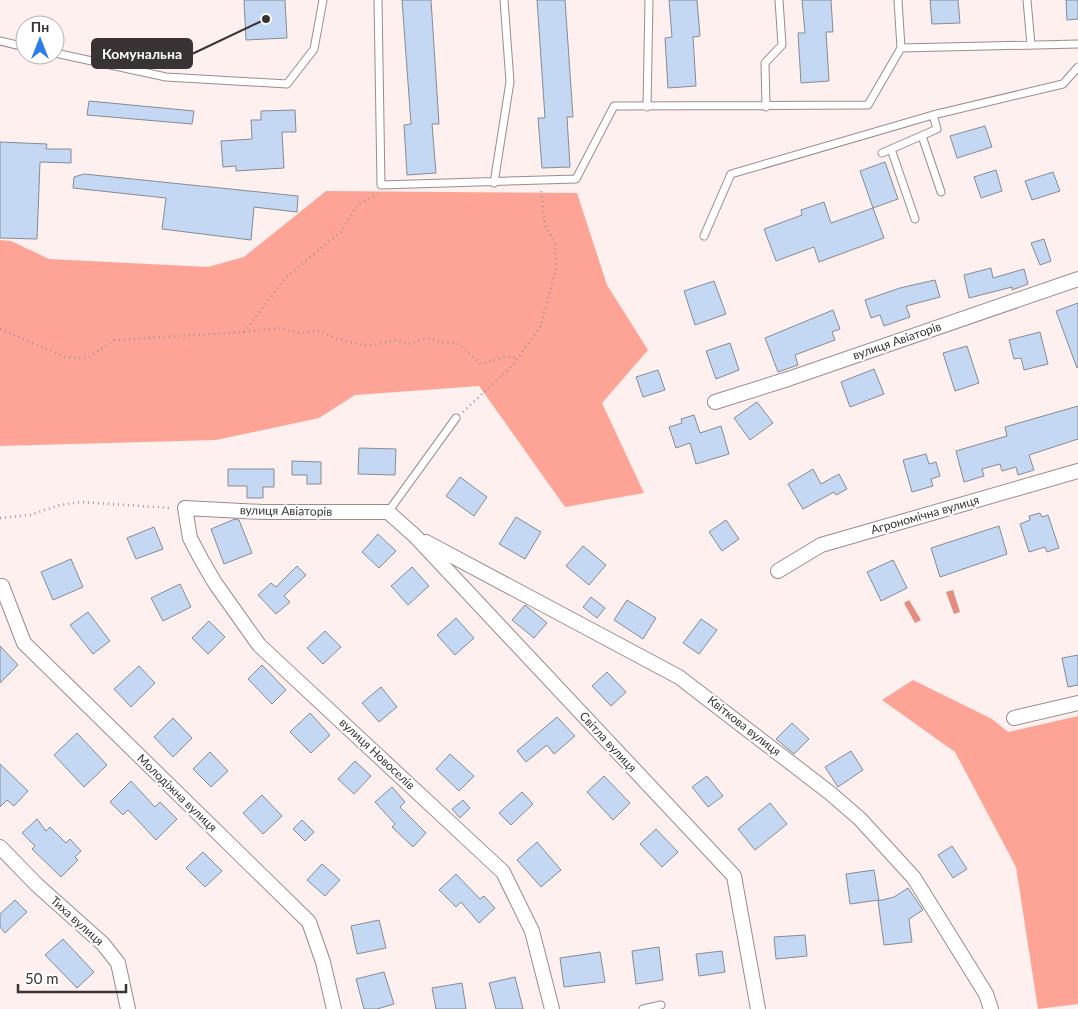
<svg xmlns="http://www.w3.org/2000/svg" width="1078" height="1009" viewBox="0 0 1078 1009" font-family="Lato,sans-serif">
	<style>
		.forest { fill: #fea497 }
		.water { fill: #e48c7f }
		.building { fill: #c4d8f3; stroke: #858b94 }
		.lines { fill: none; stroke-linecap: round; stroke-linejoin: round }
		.lane-casing { stroke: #998d8b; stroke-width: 9 }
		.street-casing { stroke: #998d8b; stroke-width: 16 }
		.path { stroke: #a09695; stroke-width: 2.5; stroke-dasharray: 1 4; stroke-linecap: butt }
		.lane { stroke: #fff; stroke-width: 7 }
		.street { stroke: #fff; stroke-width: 14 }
		.labels { text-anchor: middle; stroke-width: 4; stroke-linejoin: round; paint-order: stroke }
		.street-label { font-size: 12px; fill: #393433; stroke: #fff }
		.leader { fill: none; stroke: #393433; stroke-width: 2 }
		.callout-dot { fill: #393433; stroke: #fff; stroke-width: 2 }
		.callout { fill: #393433; stroke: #393433; stroke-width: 2 }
		.callout-label { font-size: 14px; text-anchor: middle; font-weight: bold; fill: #fff }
	</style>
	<rect width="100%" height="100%" fill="#fef0ee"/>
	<path class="forest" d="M326 191 577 193 607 285 648 350 602 403 644 493 565 507 479 386 355 395 319 418 216 440 0 446V240L11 241 49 259 208 267 244 257Z
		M913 680 992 719 1008 732 1078 716V1004L1038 1009 1016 867 955 752 882 700Z"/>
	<path class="water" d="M953 590 960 612 954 614 946 592Z
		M909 600 921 620 915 623 904 603Z"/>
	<path class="building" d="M244 0H285L287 38 246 40Z
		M402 0H431L439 124H432L436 173 407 175 404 125 411 124Z
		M537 0H565L573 117H567L570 167 542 168 538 118H545Z
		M669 0H697L700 36 693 37 696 86 668 88 665 38 672 37Z
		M802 0H831L833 32H826L829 81 801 83 798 33H805Z
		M930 0H958L960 23 932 24Z
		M1066 0H1078V19L1067 20Z
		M89 101 194 111 192 124 87 115Z
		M295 110 296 132H282L284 168 236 171V166L223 167 221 141 252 139 251 120H261V111Z
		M985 126 992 147 957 158 950 136Z
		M0 142 47 144 46 149H71V163L40 162 37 239 0 238Z
		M885 162 898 199 873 208 860 171Z
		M996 170 1002 191 981 198 974 177Z
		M1053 172 1060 191 1032 200 1025 181Z
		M84 174 298 196 297 212 254 207 251 240 162 229 166 198 73 188 74 177Z
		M824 202 831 223 873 208 884 238 819 262 814 247 776 261 764 229 802 215 801 210Z
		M1044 239 1051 261 1040 265 1031 243Z
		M991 268 993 278 1024 269 1028 284 1012 290V287L969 298 964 275Z
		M935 280 940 297 906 306 910 317 884 326 880 315 871 318 865 300 900 288Z
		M714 281 726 314 695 325 684 291Z
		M1078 303V367L1077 368 1056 311Z
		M833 310 840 329 832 332 835 340 795 355 798 365 778 372 765 338Z
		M1040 332 1048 364 1024 370 1021 358 1014 359 1009 340Z
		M730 343 739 370 716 379 706 351Z
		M967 346 979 383 955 391 943 353Z
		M874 369 884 394 850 407 841 382Z
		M658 370 665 390 643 397 636 377Z
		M757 402 773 423 750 440 734 418Z
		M1078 406V439L1029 455 1034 470 1018 475 1016 467 1002 471 1000 464 982 469 984 476 964 482 956 451 1007 436 1005 427Z
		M694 415 700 433 721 426 729 454 696 464 690 443 676 448 669 427 682 423 681 419Z
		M359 448 396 449 395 475 358 474Z
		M926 454 929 464 936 462 940 476 931 479 933 486 912 492 903 460Z
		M292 461 321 462V484H307V475H292Z
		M228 469H274V487H263V498H247V486H228Z
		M813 469 821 484 839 474 847 489 836 495 834 492 803 509 788 484Z
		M460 477 487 497 474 516 446 496Z
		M1040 513 1042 517 1048 515 1059 548 1047 552 1045 547 1029 552 1020 524 1030 520 1029 516Z
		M516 517 541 532 525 559 499 544Z
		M235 519 239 520 252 553 224 564 211 529Z
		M726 520 739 539 722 551 709 532Z
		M999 526 1007 554 940 577 931 548Z
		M154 527 163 549 136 559 127 538Z
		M378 534 396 551 379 568 362 552Z
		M583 546 606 565 589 585 566 566Z
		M71 559 83 587 53 600 41 572Z
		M893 560 907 588 881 601 867 572Z
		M297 566 306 575 284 596 290 602 276 614 258 595 271 583 276 587Z
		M412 567 429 586 408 605 391 586Z
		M180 584 191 607 163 621 151 598Z
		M591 597 605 608 597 618 583 607Z
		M627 600 656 618 643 639 614 620Z
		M525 605 547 623 534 638 512 620Z
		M88 612 110 641 93 654 70 625Z
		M456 618 474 638 455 655 437 635Z
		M701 619 717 630 699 654 683 643Z
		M209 621 225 637 208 654 192 638Z
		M325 631 341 647 323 664 307 648Z
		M0 646 18 665 0 683Z
		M1078 655V685L1068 687 1062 658Z
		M262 665 286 690 272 704 248 679Z
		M139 666 155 683 131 707 114 689Z
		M607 672 626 692 611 706 592 686Z
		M381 687 397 707 379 722 362 703Z
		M310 713 330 735 311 753 290 732Z
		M557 717 575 736 554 754 547 745 526 762 517 751Z
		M173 718 192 738 173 757 154 737Z
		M792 723 809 739 794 754 776 739Z
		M77 733 107 765 84 787 54 755Z
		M851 751 863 770 838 787 825 767Z
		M210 752 228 771 211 787 193 769Z
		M450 754 474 776 459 791 436 769Z
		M355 761 371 776 354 794 338 779Z
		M0 764 28 791 14 806 7 800 0 807Z
		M604 776 630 803 613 820 587 792Z
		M707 776 723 796 708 807 692 787Z
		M131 781 155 807 160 802 177 819 156 840 128 810 123 815 110 802Z
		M392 787 405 802 400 807 426 833 413 847 392 827 395 824 375 802Z
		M522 792 533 804 511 825 499 813Z
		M262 795 282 816 263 834 243 813Z
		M463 800 470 808 460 818 452 809Z
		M770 803 787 824 755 850 738 829Z
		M37 819 46 831 50 827 66 843 70 839 81 851 75 857 78 860 61 877 32 849 35 846 22 833Z
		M302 820 314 832 305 841 293 829Z
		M656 829 678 852 662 867 640 844Z
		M537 842 561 870 541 887 517 860Z
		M952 846 967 869 953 878 938 855Z
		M203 852 222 871 205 887 186 868Z
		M322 864 340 880 325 896 307 880Z
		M874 870 879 900 850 904 846 874Z
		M456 874 480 899 484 896 495 908 479 923 461 902 456 907 439 890Z
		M908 888 923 910 909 919 912 942 884 945 878 901 894 897Z
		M15 900 27 912 5 933 0 927V914Z
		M379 920 386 948 357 954 351 926Z
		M805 935 807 956 776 959 774 937Z
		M63 939 94 972 77 988 45 955Z
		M659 947 663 980 636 984 632 951Z
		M722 951 725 972 699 976 696 954Z
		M600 952 605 982 564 987 560 958Z
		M384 972 394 1004 377 1009H364L356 979Z
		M515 977 523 1009H496L489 983Z
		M462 983 466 1009H436L432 988Z"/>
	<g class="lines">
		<g class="lane-casing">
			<path id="lane" d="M378 0 381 185 576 179 614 106 868 105 901 48 1078 44
				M898 0 901 48
				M1027 0 1031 45
				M0 41 25 47
				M55 53 166 77 287 84 314 49 323 0
				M647 107 649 0
				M766 107 765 63 782 45 779 0
				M922 136 941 192
				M891 149 915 219
				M882 153 937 129 933 115
				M494 183 510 82 504 0
				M704 236 731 174 933 115 1063 84 1078 67
				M388 512 456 418
				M643 1009 661 1005"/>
		</g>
		<g class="street-casing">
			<path id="street" d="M715 402 788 379 1078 279
				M426 542 679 677 830 793 860 819 914 878 986 994 991 1009
				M778 571 821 545 1078 471
				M2 586 24 643 309 922 323 962 334 1009
				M1014 718 1078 703
				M0 847 37 885 103 944 118 963 128 1009
				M552 1009 532 931 503 872 259 645 215 583 201 559 190 538 185 508 263 512H388L415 536 734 876 758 1009"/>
		</g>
		<path class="path" d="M0 329 65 357 87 358 115 340 244 332 286 277 341 232 357 205 378 194
			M244 332 280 328 300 333 321 331 334 338 368 346 396 340 408 344 427 338 440 342 457 343 481 364 504 357 518 358
			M463 412 514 364 540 327 556 270 555 243 545 225 541 191
			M0 518 30 515 60 505 81 502 171 508"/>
		<use href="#lane" class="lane"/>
		<use href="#street" class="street"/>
	</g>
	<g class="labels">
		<g class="street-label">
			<text transform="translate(897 341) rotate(-19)" y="4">вулиця Авіаторів</text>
			<text transform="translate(286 511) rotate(1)" y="4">вулиця Авіаторів</text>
			<text transform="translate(925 515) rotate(-16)" y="4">Агрономічна вулиця</text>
			<text transform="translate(744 726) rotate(38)" y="4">Квіткова вулиця</text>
			<text transform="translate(608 742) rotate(47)" y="4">Світла вулиця</text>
			<text transform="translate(377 754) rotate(43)" y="4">вулиця Новоселів</text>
			<text transform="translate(177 793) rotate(44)" y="4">Молодіжна вулиця</text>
			<text transform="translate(77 921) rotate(42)" y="4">Тиха вулиця</text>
		</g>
	</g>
	<path class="leader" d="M266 19L192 54"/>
	<circle class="callout-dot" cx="266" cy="19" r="5"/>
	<rect class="callout" x="92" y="39" width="100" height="29" rx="5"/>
	<g class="callout-label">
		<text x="142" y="59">Комунальна</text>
	</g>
	<g transform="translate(40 40)"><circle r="24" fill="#ffffff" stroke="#b0aead"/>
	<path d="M0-4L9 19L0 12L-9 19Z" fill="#2d7de9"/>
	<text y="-8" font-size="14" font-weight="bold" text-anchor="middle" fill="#393433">Пн</text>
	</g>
	<path d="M18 984v8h108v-8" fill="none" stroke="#393433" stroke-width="2.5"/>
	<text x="25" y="984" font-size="15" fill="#393433" stroke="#ffffff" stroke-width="4" paint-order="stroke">50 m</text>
</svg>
